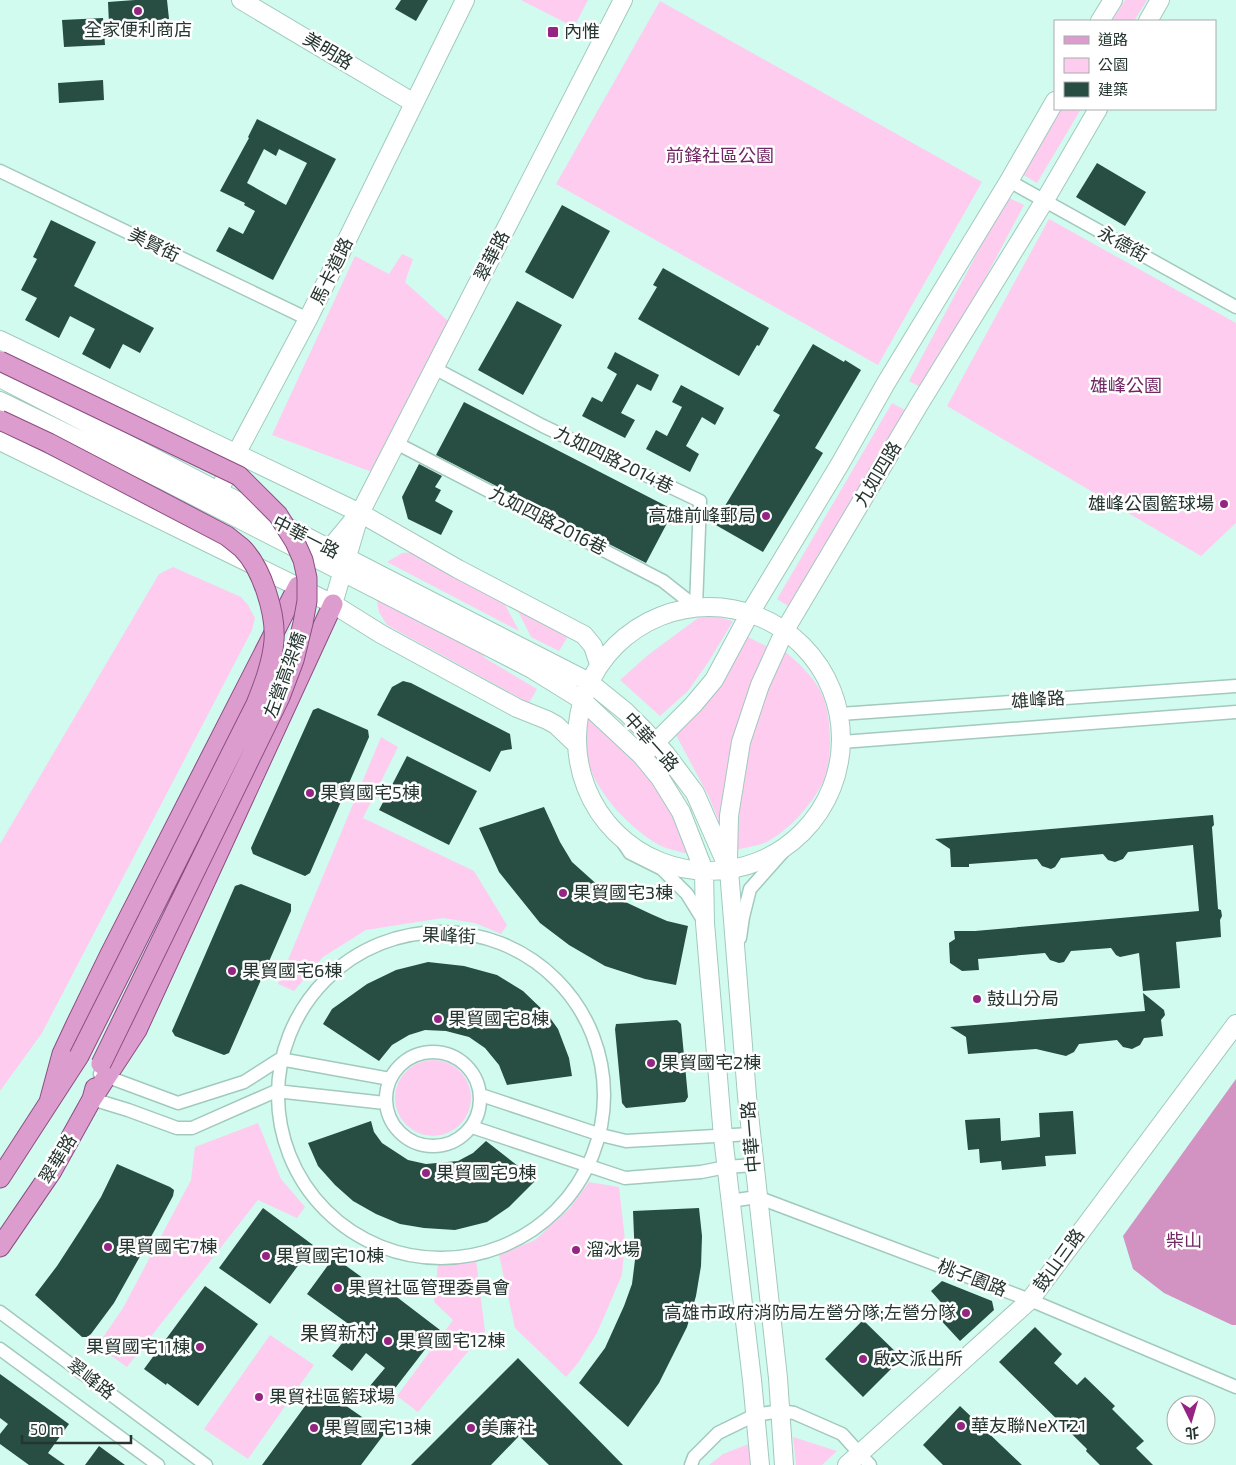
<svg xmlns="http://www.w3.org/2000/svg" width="1236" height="1465" viewBox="0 0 1236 1465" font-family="'Exo 2','Noto Sans TC',sans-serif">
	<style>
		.green { fill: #fdccef }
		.forest { fill: #d293c2 }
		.building { fill: #284d43; fill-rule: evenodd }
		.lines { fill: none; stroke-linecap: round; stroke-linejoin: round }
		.street-casing { stroke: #a2c9be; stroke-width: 15 }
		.secondary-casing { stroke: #a2c9be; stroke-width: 20 }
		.primary-casing { stroke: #8c4e82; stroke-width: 21 }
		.street { stroke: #fff; stroke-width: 12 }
		.secondary { stroke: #fff; stroke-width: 18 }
		.primary { stroke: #dc9dce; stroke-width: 19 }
		.primary-bridge-casing { stroke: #8c4e82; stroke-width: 21; stroke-linecap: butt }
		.primary-bridge { stroke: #dc9dce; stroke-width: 19 }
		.poi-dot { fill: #962483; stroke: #fff; stroke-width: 2 }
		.labels { text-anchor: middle; stroke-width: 5; stroke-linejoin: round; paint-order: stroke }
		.poi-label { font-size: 18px; fill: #253530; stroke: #fff; text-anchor: start }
		.street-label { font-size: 18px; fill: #253530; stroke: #fff }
		.park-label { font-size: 18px; fill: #712763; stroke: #fff }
		.neighbourhood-label { font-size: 19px; fill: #253530; stroke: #fff }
	</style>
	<rect width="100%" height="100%" fill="#d2fbef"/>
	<path class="green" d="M521 0H588L574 27Z
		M1125 0H1147L1134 21H1112Z
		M660 1 982 182 878 365 556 184Z
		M1059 109H1081L1037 183 1020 173Z
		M1007 197 1024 205 926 390 909 381Z
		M1049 219 1236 323V523L1201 556 947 406Z
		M402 254 413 259 405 282 448 321 372 472 272 435 355 256 389 274Z
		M892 403 909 412 793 609 777 599Z
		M416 552 501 597 519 631 387 562 402 553Z
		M173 567 241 597 248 605 255 618 252 630 42 1033 0 1091V844L159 574Z
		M376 596 476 645 485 658 537 689 529 703 387 625 379 612Z
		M515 605 570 633 559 651 531 637Z
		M714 616 733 621 709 661 688 691 660 716 620 680 648 655 698 618Z
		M744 635 770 648C763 661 755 675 749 689 732 733 727 780 721 826L709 797 676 735 710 695Z
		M783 650C798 662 812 675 821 692 832 713 833 760 823 782 812 804 791 828 770 840 761 846 747 847 737 850L741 786 752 729Z
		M587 711C611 734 641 758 658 786 672 808 682 832 693 855 682 852 669 850 659 845 631 829 599 796 589 765 583 749 585 728 587 711Z
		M381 737 398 747 363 818 474 871 507 925 501 934 475 923 443 918 366 930 323 957 294 991 278 984Z
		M395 1098a38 38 0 1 1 76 0a38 38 0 1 1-76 0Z
		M258 1123 281 1179 305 1207 297 1218 258 1200 127 1367 97 1346 123 1308 191 1180 195 1147Z
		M589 1182 619 1187 625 1240 622 1275 597 1333 578 1363 566 1377 515 1328 499 1255 535 1240 569 1209Z
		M476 1260 485 1331 418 1412 397 1396 453 1320 434 1302 438 1264 461 1263Z
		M270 1335 314 1365 248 1459 204 1429Z
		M793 1437 837 1451 822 1465H796Z
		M751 1443 753 1465H709L723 1454Z"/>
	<path class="forest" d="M1236 1079V1325H1232L1164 1293 1133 1269 1123 1236Z"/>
	<path class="building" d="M135 0H167L169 19 109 24 108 2Z
		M401 0H428L416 21 395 9Z
		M103 18 105 45 64 47 62 20Z
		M103 80 104 100 59 103 58 83Z
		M257 119 336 159 273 280 216 251 229 227 243 234 255 211 244 205 245 203 220 191 249 138 248 137ZM264 149 276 156 279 149 307 163 286 205 247 183Z
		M1097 163 1146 192 1125 226 1076 197Z
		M562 205 610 231 573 299 525 272Z
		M51 220 96 242 74 286 154 328 140 353 123 344 110 369 82 354 95 329 70 316 59 338 25 320 37 298 21 290 37 259 33 257Z
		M663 268 769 328 759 346 757 345 739 376 638 319 657 287 653 285Z
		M517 301 562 325 523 395 478 370Z
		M813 344 844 362 845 360 861 370 815 448 823 453 763 552 714 524 780 415 773 411Z
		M615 352 659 375 651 391 637 384 621 413 635 420 625 438 582 416 592 397 602 402 617 374 607 368Z
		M681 385 724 408 715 425 702 417 686 446 699 454 690 472 646 449 656 430 667 436 682 407 672 402Z
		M464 402 674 510 646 563 436 455Z
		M419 464 442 476 435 487 441 490 435 501 453 511 441 535 408 519 402 497Z
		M403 681 411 683 510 734 512 749 501 751 490 772 377 715 392 687Z
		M318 708 368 730 369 737 310 873 305 876 253 854 251 848 313 710Z
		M407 756 477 791 449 845 379 810Z
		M544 807 560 842 572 862 601 888 619 899 651 914 667 921 688 926 676 985 645 979 605 966 569 945 540 923 499 872 479 828Z
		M1213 815 1214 825 1212 827 1218 909 1221 910 1222 916 1220 920 1221 937 1176 942 1180 988 1143 991 1139 953 1120 957 1116 955 1111 948 1071 951 1064 962 1059 963 1050 960 1045 953 978 959 979 970 962 971 950 963 949 943 955 939 954 931H975L1199 911 1193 845 1128 852 1123 859 1115 862 1108 860 1103 854 1061 858 1055 867 1051 869 1042 866 1037 859 969 864V867H951L950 849 935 839Z
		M241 884 291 904V911L229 1053 224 1055 175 1036 172 1031 235 886Z
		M428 962 464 966 497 975 523 991 548 1015 558 1029 569 1058 572 1076 507 1085 499 1065 485 1048 469 1037 446 1031 425 1030 409 1035 392 1045 379 1061 323 1024 332 1009 367 984 396 970Z
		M1143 993 1164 1010 1165 1015 1161 1020 1163 1036 1144 1038 1140 1045 1132 1049 1123 1047 1117 1040 1079 1044 1074 1052 1066 1056 1036 1049 968 1054 966 1037 950 1027 1145 1011Z
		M677 1020 681 1024 688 1097 685 1102 626 1108 622 1103 615 1029 616 1024Z
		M1073 1111 1076 1154 1045 1156 1046 1166 1002 1170 1001 1161 980 1163 979 1149 968 1150 965 1120 1000 1118 1001 1141 1040 1137 1039 1113Z
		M371 1121 374 1132 382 1143 408 1160 426 1164 458 1161 473 1153 486 1141 536 1180 509 1207 487 1222 455 1230 424 1228 400 1224 376 1214 353 1201 335 1185 318 1166 308 1143Z
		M117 1164 170 1187 174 1190 173 1196 157 1226 114 1303 91 1334 87 1337H82L35 1295 57 1266 81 1229 101 1197Z
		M263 1208 313 1245 270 1304 219 1268Z
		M699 1208 702 1236 701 1266 696 1296 687 1327 659 1383 628 1427 579 1383 605 1348 624 1306 632 1284 635 1260 633 1211Z
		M334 1257 382 1292 385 1288 440 1330 386 1400 369 1387 385 1368 366 1353 352 1371 332 1356 354 1328 307 1294Z
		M942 1281 992 1301 994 1310 960 1341 937 1316 946 1308 931 1291Z
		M205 1286 258 1324 198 1406 167 1383 166 1385 144 1369Z
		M863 1320 902 1358 863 1397 825 1359Z
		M1035 1327 1062 1354 1054 1363 1077 1385 1085 1377 1115 1406 1112 1409 1144 1441 1136 1448 1153 1465H1100L1086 1451 1087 1449 999 1362Z
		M518 1358 623 1465H549L519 1436 491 1465H411Z
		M0 1374 69 1424 48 1453 65 1465H29L0 1444V1434L8 1424 0 1418Z
		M319 1387 385 1433 361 1465H262Z
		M960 1406 1022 1465H943L923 1445Z
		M99 1446 125 1465H85Z"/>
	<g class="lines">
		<g class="street-casing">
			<path id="street" d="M0 171 308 319
				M1009 181 1236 307
				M434 368 543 426 700 501 696 607
				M396 443 663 581 696 607
				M840 714 1236 686
				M842 742 1236 712
				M618 835 630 853 662 869 687 894 705 923
				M278 1095a163 163 0 1 1 326 0a163 163 0 1 1-326 0Z
				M740 938 743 917 750 889 789 845
				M386 1099a47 47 0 1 1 94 0a47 47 0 1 1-94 0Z
				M100 1074 178 1103 244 1082 280 1059 390 1079
				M481 1095 601 1135 626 1141 751 1134
				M92 1099 128 1110 177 1128H192L276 1091 385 1103
				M472 1127 625 1178 701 1172 726 1167 754 1165
				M730 1201 757 1197 1030 1300 1236 1387
				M0 1312 206 1465
				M0 1349 158 1465
				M691 1465 694 1457 718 1433 755 1415 780 1411 794 1413 842 1434 870 1465"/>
		</g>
		<g class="secondary-casing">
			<path id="secondary" d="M241 0 414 103
				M1100 21 1113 0
				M1148 21 1160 0
				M0 340 360 513 458 569 584 635 593 646 599 664
				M0 378 382 576 589 682 626 712 644 730 665 753 695 793 729 870 747 1096 778 1378 784 1465
				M0 401 163 480 532 669 582 700 642 756 660 778 681 812 704 871 705 923 723 1137 752 1380 760 1465
				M0 441 333 604 381 634 517 708 547 720 556 725 576 744
				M214 502 236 454 308 319 465 0
				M322 558 356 517
				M333 604 360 513 623 0
				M577 739a132 132 0 1 1 264 0a132 132 0 1 1-264 0Z
				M648 750 693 705 714 680 750 613 840 464 886 383 1009 181 1055 101
				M728 860 729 816 741 742 760 685 785 630 920 403 1045 200 1098 109
				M847 1465 1030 1300 1236 1024"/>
		</g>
		<g class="primary-casing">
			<path id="primary" d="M92 1099 137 1030 333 604
				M49 1102 62 1054 76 1024 110 954 298 586
				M0 1178 79 1056
				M0 1247 52 1171 92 1099 95 1088"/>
		</g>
		<use href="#street" class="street"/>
		<use href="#secondary" class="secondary"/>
		<use href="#primary" class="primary"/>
		<g class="primary-bridge-casing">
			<path id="primary-bridge" d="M0 361 239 476 278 515 295 542 303 560 307 578V601L303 623 294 660 280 697 101 1064
				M0 420 49 443 227 536C232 540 237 544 242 548 262 568 276 613 274 641 272 663 264 684 256 704L79 1056"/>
		</g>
		<use href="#primary-bridge" class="primary-bridge"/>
	</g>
	<g class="poi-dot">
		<circle cx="138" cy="11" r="5"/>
		<rect x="547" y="26" width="12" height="12" rx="2.5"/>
		<circle cx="1224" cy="504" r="5"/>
		<circle cx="766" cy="516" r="5"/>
		<circle cx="310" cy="793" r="5"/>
		<circle cx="563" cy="893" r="5"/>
		<circle cx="232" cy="971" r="5"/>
		<circle cx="977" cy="999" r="5"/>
		<circle cx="438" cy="1019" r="5"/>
		<circle cx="651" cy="1063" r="5"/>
		<circle cx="426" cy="1173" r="5"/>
		<circle cx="108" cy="1247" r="5"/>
		<circle cx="576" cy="1250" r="5"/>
		<circle cx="266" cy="1256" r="5"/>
		<circle cx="338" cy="1288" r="5"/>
		<circle cx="966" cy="1313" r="5"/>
		<circle cx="388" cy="1341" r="5"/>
		<circle cx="200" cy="1347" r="5"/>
		<circle cx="863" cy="1359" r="5"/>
		<circle cx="259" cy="1397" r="5"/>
		<circle cx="961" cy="1426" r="5"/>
		<circle cx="314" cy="1428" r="5"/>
		<circle cx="471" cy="1428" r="5"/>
	</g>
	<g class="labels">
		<g class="poi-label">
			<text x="138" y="36" text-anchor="middle">全家便利商店</text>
			<text x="564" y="38">內惟</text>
			<text x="1214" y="510" text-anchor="end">雄峰公園籃球場</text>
			<text x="756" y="522" text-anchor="end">高雄前峰郵局</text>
			<text x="320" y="799">果貿國宅5棟</text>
			<text x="573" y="899">果貿國宅3棟</text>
			<text x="242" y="977">果貿國宅6棟</text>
			<text x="987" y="1005">鼓山分局</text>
			<text x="448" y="1025">果貿國宅8棟</text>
			<text x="661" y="1069">果貿國宅2棟</text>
			<text x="436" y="1179">果貿國宅9棟</text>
			<text x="118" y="1253">果貿國宅7棟</text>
			<text x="586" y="1256">溜冰場</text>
			<text x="276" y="1262">果貿國宅10棟</text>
			<text x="348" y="1294">果貿社區管理委員會</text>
			<text x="956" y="1319" text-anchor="end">高雄市政府消防局左營分隊;左營分隊</text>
			<text x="398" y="1347">果貿國宅12棟</text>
			<text x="190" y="1353" text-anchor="end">果貿國宅11棟</text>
			<text x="873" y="1365">啟文派出所</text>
			<text x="269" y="1403">果貿社區籃球場</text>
			<text x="971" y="1432">華友聯NeXT21</text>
			<text x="324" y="1434">果貿國宅13棟</text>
			<text x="481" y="1434">美廉社</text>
		</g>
		<g class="street-label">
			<text transform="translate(328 51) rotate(31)" y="6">美明路</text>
			<text transform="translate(1123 244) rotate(29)" y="6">永德街</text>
			<text transform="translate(154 245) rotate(26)" y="6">美賢街</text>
			<text transform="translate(492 256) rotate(-63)" y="6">翠華路</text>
			<text transform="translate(332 271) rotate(-64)" y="6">馬卡道路</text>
			<text transform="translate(614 460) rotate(26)" y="6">九如四路2014巷</text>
			<text transform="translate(878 474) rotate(-59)" y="6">九如四路</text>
			<text transform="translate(548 521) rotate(27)" y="6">九如四路2016巷</text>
			<text transform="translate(306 537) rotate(27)" y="6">中華一路</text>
			<text transform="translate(285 675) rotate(-70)" y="6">左營高架橋</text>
			<text transform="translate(1038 700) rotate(-4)" y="6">雄峰路</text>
			<text transform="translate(651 742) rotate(48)" y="6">中華一路</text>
			<text transform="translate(449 936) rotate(2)" y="6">果峰街</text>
			<text transform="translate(751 1137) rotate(-95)" y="6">中華一路</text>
			<text transform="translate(58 1159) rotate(-59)" y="6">翠華路</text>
			<text transform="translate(1059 1260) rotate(-54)" y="6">鼓山三路</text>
			<text transform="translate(972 1278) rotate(21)" y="6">桃子園路</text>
			<text transform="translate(91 1379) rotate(37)" y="6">翠峰路</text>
		</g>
		<g class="park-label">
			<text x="720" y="162">前鋒社區公園</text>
			<text x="1126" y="392">雄峰公園</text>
			<text x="1184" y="1247">柴山</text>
		</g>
		<g class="neighbourhood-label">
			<text x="338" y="1340">果貿新村</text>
		</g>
	</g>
	<rect x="1054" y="20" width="162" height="90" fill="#ffffff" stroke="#a8aeac"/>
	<rect x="1064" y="36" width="25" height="8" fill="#dc9dce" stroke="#a8aeac"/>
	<text x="1098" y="45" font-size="15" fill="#253530">道路</text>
	<rect x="1064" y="58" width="25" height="15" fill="#fdccef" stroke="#a8aeac"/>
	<text x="1098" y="70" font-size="15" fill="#253530">公園</text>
	<rect x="1064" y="82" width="25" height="15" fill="#284d43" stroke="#a8aeac"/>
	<text x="1098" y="95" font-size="15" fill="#253530">建築</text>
	<g transform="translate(1191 1420) rotate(175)"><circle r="24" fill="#ffffff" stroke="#a8aeac"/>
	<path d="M0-4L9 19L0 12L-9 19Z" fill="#962483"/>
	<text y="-8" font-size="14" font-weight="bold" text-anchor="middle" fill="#253530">北</text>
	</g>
	<path d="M22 1435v8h109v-8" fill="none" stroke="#253530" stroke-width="2.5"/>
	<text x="30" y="1435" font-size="15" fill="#253530" stroke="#ffffff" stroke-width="4" paint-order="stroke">50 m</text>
</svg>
